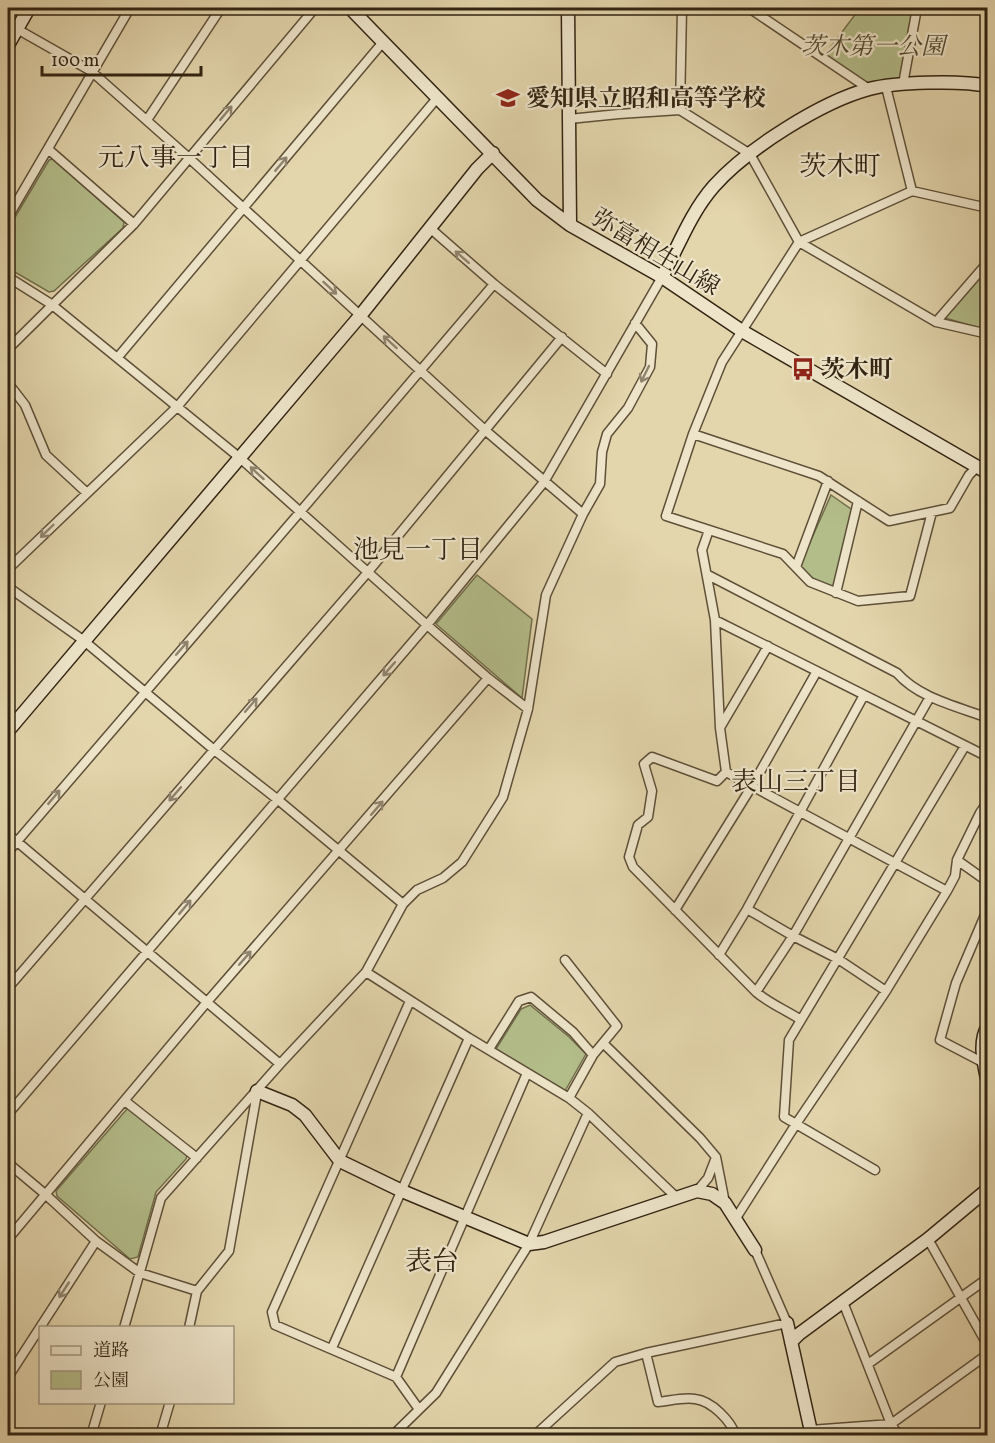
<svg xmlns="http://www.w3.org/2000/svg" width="995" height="1443" viewBox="0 0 995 1443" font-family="Vollkorn,'Noto Serif JP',serif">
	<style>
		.green { fill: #b3bd8a; stroke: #72704e; stroke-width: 1.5 }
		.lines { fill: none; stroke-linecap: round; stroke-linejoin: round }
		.street-casing { stroke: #5e5038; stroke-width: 11 }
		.secondary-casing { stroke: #322412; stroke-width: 15 }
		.street { stroke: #ede4c9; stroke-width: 8 }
		.secondary { stroke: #ede4c9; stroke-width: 12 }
		.oneway { stroke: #90846e }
		.labels { text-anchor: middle; stroke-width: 4.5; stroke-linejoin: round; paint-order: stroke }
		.park-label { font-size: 24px; font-style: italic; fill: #524a30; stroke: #ede4c9 }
		.poi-label { font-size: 24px; font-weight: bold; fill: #322412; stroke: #ede4c9; text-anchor: start }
		.street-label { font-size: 24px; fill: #322412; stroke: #ede4c9 }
		.neighbourhood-label { font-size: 26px; fill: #322412; stroke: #ede4c9 }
		.quarter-label { font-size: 27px; fill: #322412; stroke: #ede4c9 }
	</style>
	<rect width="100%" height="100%" fill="#e3d5ac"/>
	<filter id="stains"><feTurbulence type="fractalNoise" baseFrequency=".00333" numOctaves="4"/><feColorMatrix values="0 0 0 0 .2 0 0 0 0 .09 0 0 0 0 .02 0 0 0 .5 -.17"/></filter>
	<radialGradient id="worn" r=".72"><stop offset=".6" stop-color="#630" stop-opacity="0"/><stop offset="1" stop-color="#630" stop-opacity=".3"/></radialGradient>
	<path class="green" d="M860 8H907L914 15 900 83 870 87 824 56Z
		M53 159 124 222 123 228 54 291 49 292 8 268V229L49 160Z
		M987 269V330L945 318Z
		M831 495 854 511 833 588 813 580 800 565Z
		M477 575 532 619 522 698 436 624Z
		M530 1005 568 1036 586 1054 565 1091 496 1049 521 1009Z
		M127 1109H131L187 1155 186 1159 156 1192 138 1257 130 1259 57 1196 56 1191Z"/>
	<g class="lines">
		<g class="street-casing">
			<path id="street" d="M682 8 680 110 750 154 799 242 936 322 988 334
				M749 8 869 89
				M17 29 91 71 189 158 486 431 583 514
				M903 84 917 8
				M886 87 912 191
				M569 119 619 114 680 110
				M147 120 221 8
				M48 149 134 224
				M8 217 130 8
				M431 229 494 284 607 374
				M8 277 51 304 240 458 427 625 488 678 528 709
				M936 322 988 262
				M8 349 134 224 315 8
				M118 357 383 42
				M8 383 25 405 46 455 87 493
				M693 434 819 476 889 521 950 508 969 475 977 467
				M932 512 910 596 858 601 810 582 783 554 666 516 693 434 722 362 799 242 912 191 988 208
				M709 530 702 550 715 620 720 728 726 772
				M796 567 828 481
				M8 569 177 407 438 97
				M708 575 897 673C919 698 956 706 988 718
				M8 587 83 640 213 749 277 799 403 904
				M836 593 858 501
				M715 620 988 757
				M721 726 768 646
				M8 834 280 1064
				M8 852 300 512 494 284
				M957 860 988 882
				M747 909 793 936 838 959 886 991
				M675 910 752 786 817 671
				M719 955 747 909 864 695
				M565 960 617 1026 593 1055 569 1098
				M366 972 469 1038 569 1098 588 1113 676 1197
				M8 988 368 572 562 337
				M756 992 793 936 930 697
				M410 1001 272 1312 275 1325 396 1377 418 1408
				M801 1020C786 1010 770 1004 756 992L633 867 629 857 638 825 648 817 652 791 644 764 652 757 717 781 726 772 947 891
				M603 1043 700 1138 716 1157 725 1203
				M489 1049 519 1001 531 997 573 1032 593 1055
				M984 1063 940 1040 956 983 988 908
				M125 1101 197 1158
				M8 1114 427 625 544 482 662 277
				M8 1163 45 1194 96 1241 140 1273 197 1291
				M875 1170 784 1117 789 1040 965 746
				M697 1191 708 1178 715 1160
				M736 1218 796 1124 886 991 947 891 955 876 957 860 980 813 988 801
				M8 1239 207 1002 488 678
				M928 1239 988 1346
				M843 1302 891 1424 899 1436
				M124 1328 161 1198 280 1064 366 972 403 904 417 890 443 878 462 862 503 797 528 709 546 595 583 514 600 484 602 452 607 434 628 408 650 367 652 344 635 323
				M189 1328 197 1291 229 1251 257 1093
				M332 1348 469 1038
				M646 1353 658 1402C669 1401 684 1397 695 1399 712 1401 731 1421 736 1436
				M868 1364 988 1278
				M8 1377 96 1241
				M396 1377 527 1073
				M810 1430 891 1424 988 1354
				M91 1436 101 1402
				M160 1436 170 1402
				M392 1436 436 1393 529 1244 588 1113
				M534 1436 615 1362 646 1353 787 1323 755 1250"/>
		</g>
		<g class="secondary-casing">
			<path id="secondary" d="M350 8 537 200 570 225 662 277 742 331 988 473
				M568 8 570 225
				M8 45 29 8
				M662 277C678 247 691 212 714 186 747 149 821 102 869 89 896 82 960 80 988 86
				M8 731 360 316 477 169 493 153
				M988 1026C978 1042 984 1065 988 1083
				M257 1091 292 1105 305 1115 340 1161 402 1191 529 1244 544 1242 697 1191 712 1194 725 1203 755 1250
				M787 1323 812 1436
				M791 1342 799 1334 928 1239 988 1189"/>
		</g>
		<use href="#street" class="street"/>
		<use href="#secondary" class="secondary"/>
	</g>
	<defs><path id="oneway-shaft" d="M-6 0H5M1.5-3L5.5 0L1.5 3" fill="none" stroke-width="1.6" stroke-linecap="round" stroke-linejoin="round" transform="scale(1.5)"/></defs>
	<g class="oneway">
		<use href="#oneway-shaft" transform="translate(226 113) rotate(-50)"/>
		<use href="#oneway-shaft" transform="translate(281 164) rotate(-50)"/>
		<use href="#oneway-shaft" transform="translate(462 257) rotate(-139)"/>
		<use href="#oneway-shaft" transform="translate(330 288) rotate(43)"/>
		<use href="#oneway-shaft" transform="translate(390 342) rotate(-138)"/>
		<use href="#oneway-shaft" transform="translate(645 374) rotate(116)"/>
		<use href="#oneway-shaft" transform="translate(257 473) rotate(-138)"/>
		<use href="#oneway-shaft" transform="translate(47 531) rotate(136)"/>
		<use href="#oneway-shaft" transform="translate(182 648) rotate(-49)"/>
		<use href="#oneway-shaft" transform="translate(389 669) rotate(131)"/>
		<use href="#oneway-shaft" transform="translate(251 705) rotate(-49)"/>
		<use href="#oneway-shaft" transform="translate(175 794) rotate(131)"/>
		<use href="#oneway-shaft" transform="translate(54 797) rotate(-50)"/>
		<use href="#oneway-shaft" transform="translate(377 808) rotate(-49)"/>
		<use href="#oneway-shaft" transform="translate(185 907) rotate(-50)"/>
		<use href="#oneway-shaft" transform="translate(245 958) rotate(-49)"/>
		<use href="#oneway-shaft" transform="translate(64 1290) rotate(123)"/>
	</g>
	<defs>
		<g id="school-bare" transform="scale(1.8)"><path d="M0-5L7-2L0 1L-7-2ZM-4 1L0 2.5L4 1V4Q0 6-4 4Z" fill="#8f2418" stroke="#ede4c9" stroke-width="2.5" paint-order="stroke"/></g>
		<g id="bus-bare" transform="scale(1.8)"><path d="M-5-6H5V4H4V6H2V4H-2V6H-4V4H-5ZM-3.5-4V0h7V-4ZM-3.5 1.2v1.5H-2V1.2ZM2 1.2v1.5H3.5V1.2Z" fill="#8f2418" stroke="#ede4c9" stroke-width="2.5" paint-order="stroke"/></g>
	</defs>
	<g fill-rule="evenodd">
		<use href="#school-bare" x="508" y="98"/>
		<use href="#bus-bare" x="803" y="369"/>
	</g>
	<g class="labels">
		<g class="park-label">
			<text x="873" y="54">茨木第一公園</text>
		</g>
		<g class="poi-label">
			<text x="526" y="106">愛知県立昭和高等学校</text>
			<text x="821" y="377">茨木町</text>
		</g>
		<g class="street-label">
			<text transform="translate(656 252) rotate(31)" y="8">弥富相生山線</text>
		</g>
		<g class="neighbourhood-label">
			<text x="176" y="166">元八事一丁目</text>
			<text x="418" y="558">池見一丁目</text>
			<text x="796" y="790">表山三丁目</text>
		</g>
		<g class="quarter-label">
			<text x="840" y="175">茨木町</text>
			<text x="432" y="1270">表台</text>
		</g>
	</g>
	<rect width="995" height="1443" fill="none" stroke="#e3d5ac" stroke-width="30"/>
	<rect x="9" y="9" width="977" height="1425" fill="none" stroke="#322412" stroke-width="3"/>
	<rect x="15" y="15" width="965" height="1413" fill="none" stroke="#322412" stroke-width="1.5"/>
	<rect x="39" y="1326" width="195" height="78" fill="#ede4c9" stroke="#a29780" stroke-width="1.5"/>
	<rect x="51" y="1346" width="30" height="9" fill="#ede4c9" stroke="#a29780" stroke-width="1.5"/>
	<text x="93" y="1356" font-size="18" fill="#322412">道路</text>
	<rect x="51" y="1371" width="30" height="18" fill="#b3bd8a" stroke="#a29780" stroke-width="1.5"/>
	<text x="93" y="1386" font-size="18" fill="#322412">公園</text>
	<path d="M42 66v9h159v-9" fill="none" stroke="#322412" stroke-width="3"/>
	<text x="51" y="66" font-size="18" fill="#322412" stroke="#ede4c9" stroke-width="4.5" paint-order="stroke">100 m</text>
	<rect width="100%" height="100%" filter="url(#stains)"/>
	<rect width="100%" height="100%" fill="url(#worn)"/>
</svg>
